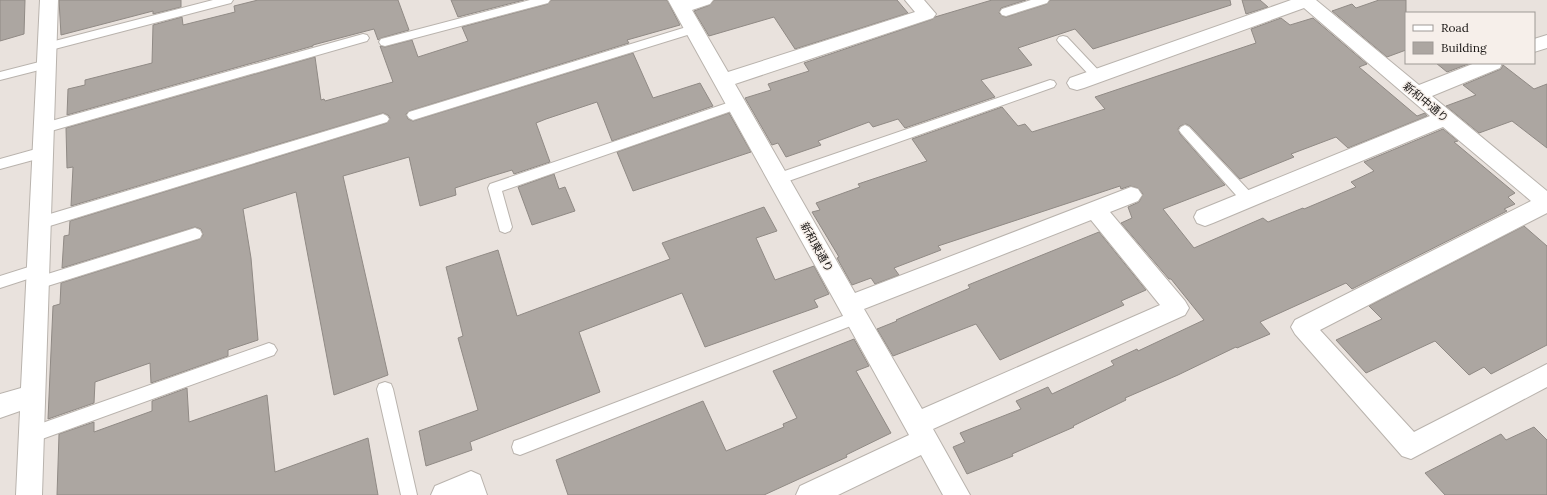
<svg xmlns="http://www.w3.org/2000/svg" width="1547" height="495" viewBox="0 0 1547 495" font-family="Lora,'Noto Sans JP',serif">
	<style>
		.building { fill: #aca6a1; stroke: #908a85 }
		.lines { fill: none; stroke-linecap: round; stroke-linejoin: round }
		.service-casing { stroke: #b9b3ad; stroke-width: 2 }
		.minor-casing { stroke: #b9b3ad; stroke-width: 2 }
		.service { fill: #fff; fill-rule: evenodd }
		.minor { fill: #fff; fill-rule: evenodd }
		.labels { text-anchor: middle; stroke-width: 3; stroke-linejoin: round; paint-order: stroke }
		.street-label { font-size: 11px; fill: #1a1715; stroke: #f6efea }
	</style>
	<rect width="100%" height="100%" fill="#e9e2dd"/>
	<path class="building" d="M0 0H25L24 34 0 41Z
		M59 0H181V7L153 14V11L61 35Z
		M258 0H398L409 30 381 38 378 40 374 29 313 45V46L67 115 68 89 85 85V80L152 63 153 25 182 17 183 25 235 12 234 6Z
		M451 0H524L458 17Z
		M551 0H667L680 25 627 40 629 43 409 111 406 114 408 119 413 121 633 53 653 98 700 83 713 106 612 141 597 102 546 119 536 123 550 162 514 174 512 170 489 177 455 188 456 195 420 206 409 157 343 176 388 375 334 395 296 192 243 209 251 258 258 340 228 350V356L151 383 150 363 95 382 94 403 48 419 53 306 60 304 61 283 200 239 203 235 201 229 195 227 62 268 64 236 69 235 70 221 387 123 390 118 388 115 383 113 71 206 73 167 67 168 66 128 315 57 321 100 324 99 325 101 393 82 380 46 385 47 412 40 418 57 468 41 462 27 548 4Z
		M714 0H897L908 13 795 49 774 17 709 36 694 11 710 5Z
		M992 0H1026L1001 8 999 13 1002 16 1006 17 1047 4 1050 0H1230L1231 5 1093 49 1075 29 1018 48 1032 65 981 80 995 97 905 128 898 119 873 127 869 122 818 141 821 145 786 157 778 143 772 145 745 98 771 90 768 84 809 71 804 63 933 19 935 17Z
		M1242 0H1260L1268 7 1246 14Z
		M1379 0H1406V50L1387 57 1332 11 1352 4 1356 8Z
		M1281 18 1290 25 1313 18 1367 64 1359 67 1417 116 1425 113 1427 116 1348 148 1336 137 1291 154 1294 157 1240 179 1190 126 1186 124 1180 126 1178 129 1180 134 1225 185 1163 209 1194 248 1263 218 1268 222 1303 208 1304 209 1356 187 1351 182 1374 171 1364 162 1443 129 1458 141 1454 142 1515 193 1508 197 1515 204 1504 209 1507 211 1352 289 1346 283 1260 322 1270 334 1237 348 1236 347 1178 375 1125 398 1126 400 1073 426 1074 427 1012 454 1013 456 967 474 953 447 965 442 960 433 1021 409 1016 401 1048 387 1052 394 1114 365 1111 361 1137 349 1138 351 1204 320 1171 279H1169L1121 223 1132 218 1128 207 1139 202 1143 194 1138 188 1130 186 1121 189 1120 186 938 246 941 250 894 268 899 275 875 284 871 278 852 285 837 258 839 257 812 212 820 210 816 203 860 187 858 184 927 161 912 139 1002 107 1018 126 1025 124 1032 132 1105 109 1095 97 1256 43 1251 29Z
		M1436 63H1471L1447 72Z
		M1503 65 1534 89 1547 84V148L1512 121 1479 133 1446 106 1476 95 1463 85 1501 69Z
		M729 113 751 152 633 191 617 152Z
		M554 174 559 189 565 187 575 211 532 225 518 187Z
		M764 207 777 231 756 238 775 280 814 266 829 294 814 300 818 307 705 347 682 293 579 332 600 392 470 442 472 450 426 466 419 431 478 410 458 338 463 336 446 267 498 250 517 316 670 259 662 243Z
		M1524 226 1547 246V345L1491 374 1484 367 1469 375 1435 341 1366 373 1336 340 1382 319 1369 306Z
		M1099 232 1146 290 1121 301 1124 305 1000 360 976 324 893 356 877 329 897 321 896 320 970 288 968 285Z
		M854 339 869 366 856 371 891 433 846 455 847 457 764 495H568L556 460 703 401 726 451 784 427 783 424 797 418 773 371Z
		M187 388 189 422 267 395 275 472 368 438 378 495H57L59 434 94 422V432L152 411V401Z
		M1534 427 1547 440V495H1445L1425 473 1501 434 1506 440Z"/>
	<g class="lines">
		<g class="service-casing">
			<path id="service" d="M213 0H233L231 3 227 4 47 51 43 50 41 47 43 44 47 43Z
				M530 0H550L548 3 385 46 381 45 379 42 381 39 385 38Z
				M1031 0H1049L1047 3 1006 16 1002 15 1000 12 1002 9Z
				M693 25 697 26 699 29 697 32 413 120 409 118 407 115 409 112Z
				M363 34 367 35 369 38 367 41 44 133 40 131 38 128 40 125 44 123Z
				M1063 36 1067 37 1101 73 1103 76 1101 79 1097 80 1093 79 1059 43 1057 40 1059 37Z
				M47 60 51 61 53 64 51 67 0 80V72Z
				M1050 80 1054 81 1056 84 1054 87 783 183 778 184 773 183 771 179 773 175Z
				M736 100 740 102 742 105 740 108 502 191 512 227 510 231 505 233 500 231 488 188 490 184Z
				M383 114 387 116 389 119 387 122 40 229 35 227 33 223 35 219 40 217Z
				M1185 125 1189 127 1253 195 1255 199 1253 203 1248 204 1243 203 1181 133 1179 130 1181 127Z
				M43 147 48 148 49 152 48 156 0 169V159Z
				M195 228 200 230 202 234 200 238 38 289 33 287 31 283 33 279 38 277Z
				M38 264 43 266 45 270 43 274 0 288V276Z
				M856 311 861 312 863 317 861 322 520 455 514 453 512 447 514 441 520 439Z
				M269 343 274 345 277 350 274 355 31 443 25 440 23 435 25 430 31 427Z
				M385 382 391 384 393 389 417 495H401L377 389 379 384Z"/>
		</g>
		<g class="minor-casing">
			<path id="minor" d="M40 0H58L42 495H16L20 411 0 418V394L21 388Z
				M668 0H713L710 4 692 10 728 72 915 12 905 0H924L936 14 933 18 735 84 855 293 1131 187 1138 189 1142 195 1138 201 1110 212 1185 301 1189 308 1185 315 933 429 970 495H943L921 455 838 495H796L800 486 909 435ZM1091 220 1160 305 922 409 864 309Z
				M1291 0H1316L1419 85 1475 63H1502L1500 68 1432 96 1547 191V213L1320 330 1414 432 1547 364V387L1411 459 1402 456 1295 334 1291 327 1295 320 1531 201 1443 127 1213 223 1205 226 1197 223 1194 217 1197 211 1430 116 1304 8 1084 88 1077 90 1070 88 1067 83 1070 78Z
				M1547 35V48L1534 52V39Z
				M471 471 480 475 487 495H431L435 486Z"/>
		</g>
		<use href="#service" class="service"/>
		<use href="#minor" class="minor"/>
	</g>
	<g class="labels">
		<g class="street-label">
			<text transform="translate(1426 102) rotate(40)" y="4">新和中通り</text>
			<text transform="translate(817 247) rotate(61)" y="4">新和東通り</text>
		</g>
	</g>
	<rect x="1405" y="12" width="130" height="52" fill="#f6efea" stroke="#9e9995"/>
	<rect x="1413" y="25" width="20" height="6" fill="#ffffff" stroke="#9e9995"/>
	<text x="1441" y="32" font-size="12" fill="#1a1715">Road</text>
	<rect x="1413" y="42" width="20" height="12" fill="#aca6a1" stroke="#9e9995"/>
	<text x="1441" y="52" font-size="12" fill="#1a1715">Building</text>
</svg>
